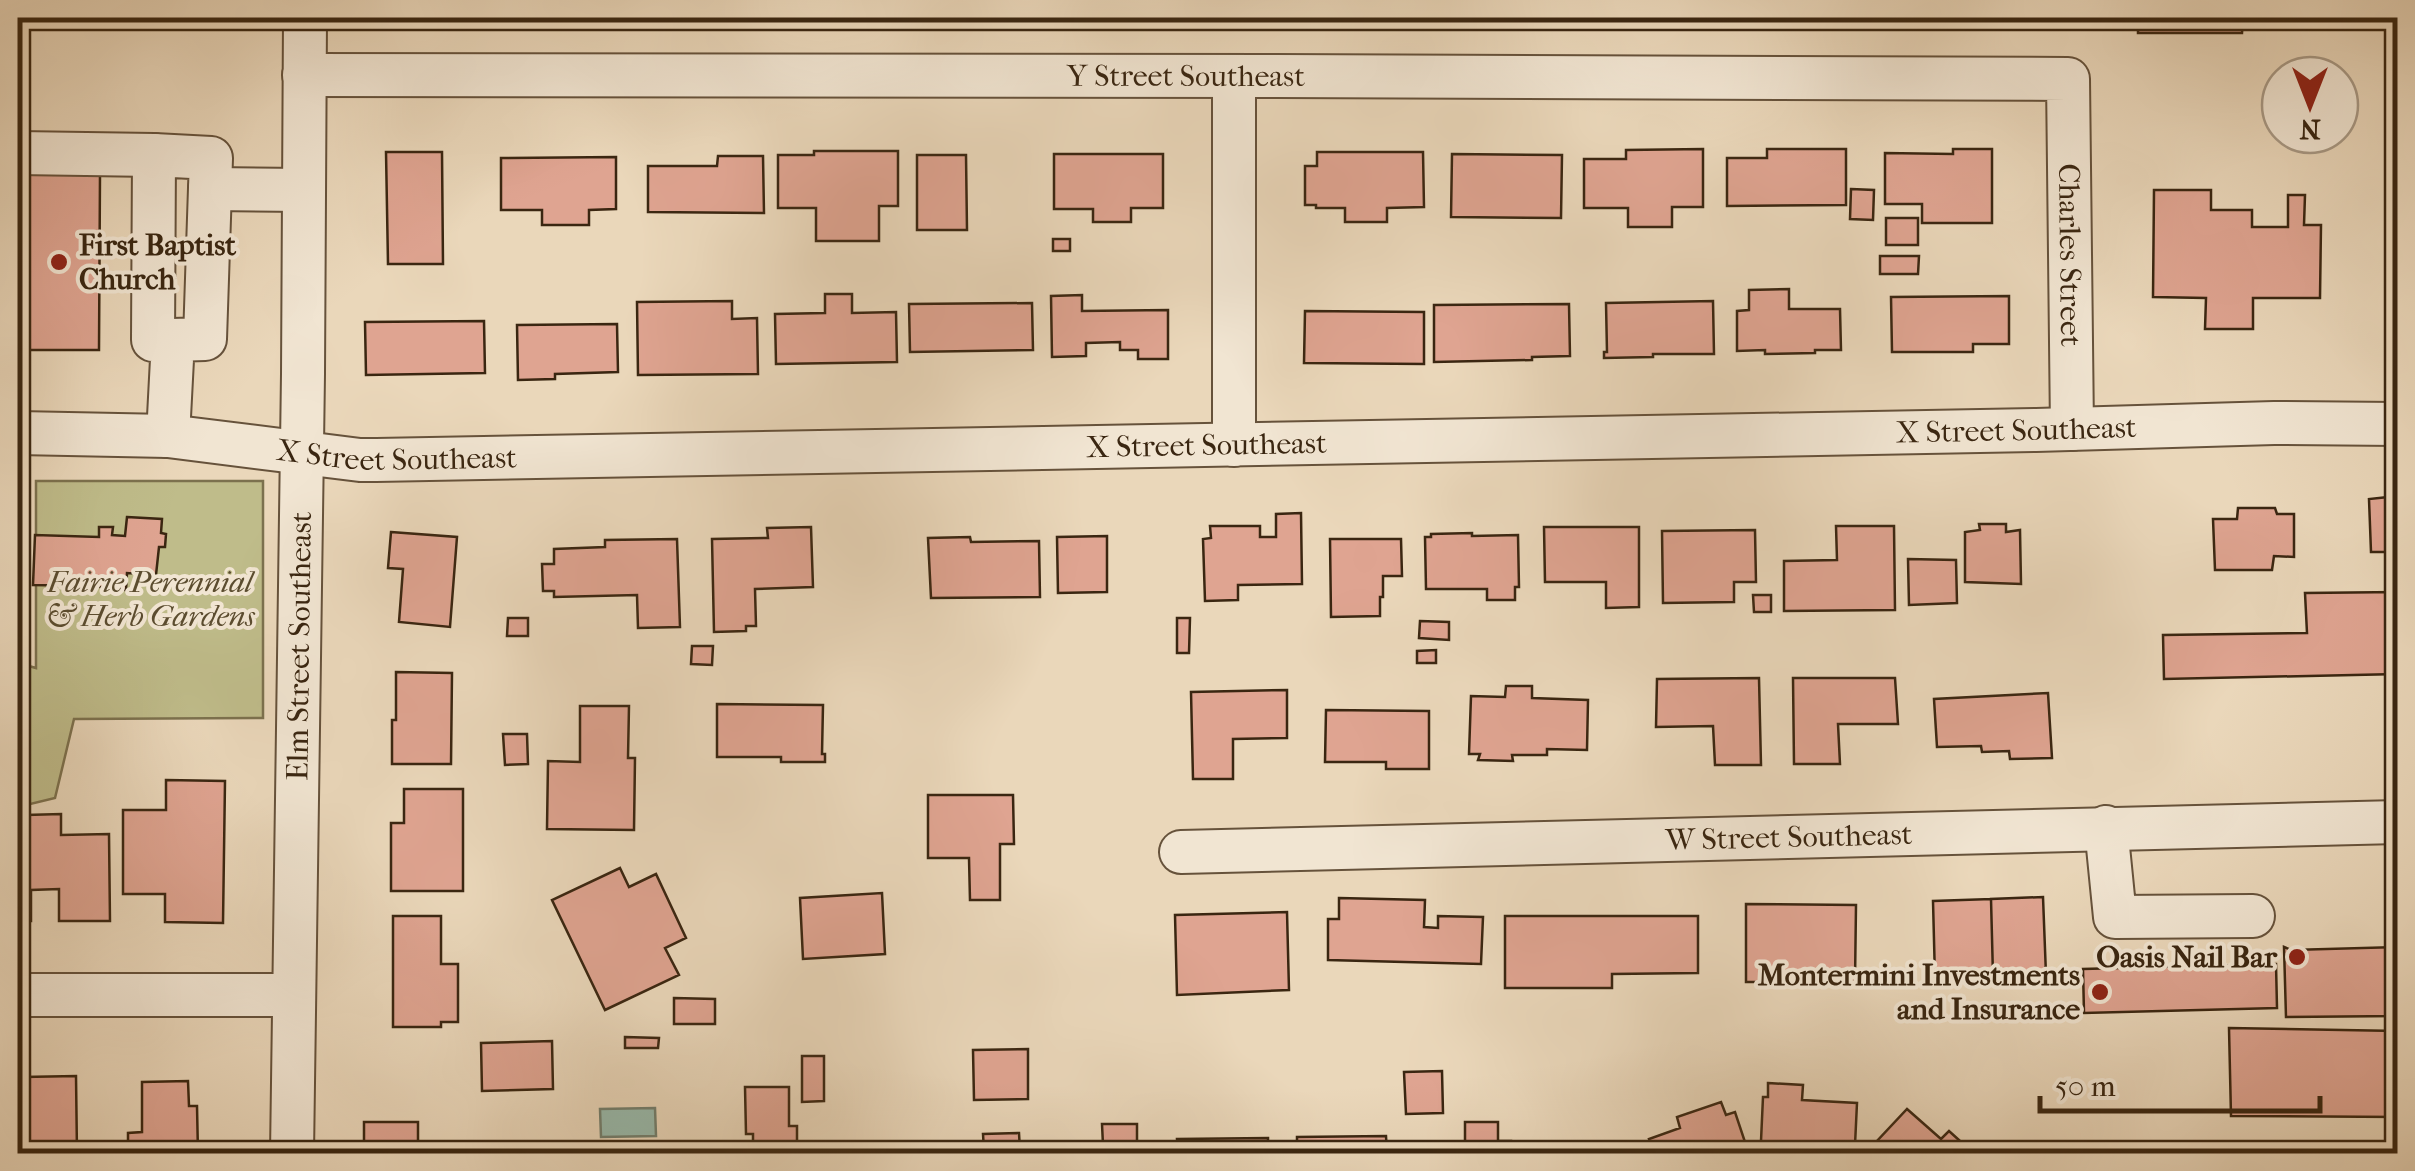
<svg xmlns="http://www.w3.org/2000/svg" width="2415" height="1171" viewBox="0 0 2415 1171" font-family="'IM FELL French Canon',serif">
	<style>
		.green { fill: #bfbc8a; stroke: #7c714e; stroke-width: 2.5 }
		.water { fill: #98baac; stroke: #727f6e; stroke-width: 2.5 }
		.building { fill: #dfa491; stroke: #3a2611; stroke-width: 2.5 }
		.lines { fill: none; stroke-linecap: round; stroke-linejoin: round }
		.minor-casing { stroke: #66523b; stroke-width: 46 }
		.minor { stroke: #f1e5d2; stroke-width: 42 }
		.poi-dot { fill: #8f2418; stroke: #f1e5d2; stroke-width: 4 }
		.labels { text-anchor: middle; stroke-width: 8; stroke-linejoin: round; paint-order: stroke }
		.street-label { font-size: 30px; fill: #3a2611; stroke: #f1e5d2 }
		.poi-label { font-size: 30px; font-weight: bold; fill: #3a2611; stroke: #f1e5d2; text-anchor: end }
		.park-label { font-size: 30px; font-style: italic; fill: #5b4c2f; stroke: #f1e5d2 }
	</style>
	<rect width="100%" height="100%" fill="#ead7ba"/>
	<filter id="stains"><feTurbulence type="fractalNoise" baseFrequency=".002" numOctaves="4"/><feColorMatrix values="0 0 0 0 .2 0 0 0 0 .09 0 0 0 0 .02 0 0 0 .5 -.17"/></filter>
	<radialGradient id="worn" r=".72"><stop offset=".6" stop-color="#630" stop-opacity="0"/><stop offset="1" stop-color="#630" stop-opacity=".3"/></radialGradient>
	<path class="green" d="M36 481H263V718L74 719 55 798 18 807V663L36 668Z"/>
	<path class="water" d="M655 1108 656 1136 601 1137 600 1109Z"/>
	<path class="building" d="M2138 18H2243L2242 33H2138Z
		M1703 149V207H1672V227H1628V208H1584V159H1626V150Z
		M1767 149H1846V205L1727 206V158H1767Z
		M1953 149H1992V223H1922V204H1885V153L1953 154Z
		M814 151H898V206H879V241H816V208H778V155H814Z
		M386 152H442L443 264H388Z
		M1317 152H1423L1424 207 1387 208V222H1345V208H1316V205H1305V166H1317Z
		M1054 154H1163V208H1131V222H1093V209H1054Z
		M1452 154 1562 155 1561 218 1451 217Z
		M917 155H966L967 230H917Z
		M718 156H763L764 213 648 212V166H717Z
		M616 157V209L589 210V225H542V210H501V158Z
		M18 174H100L99 350H18Z
		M1851 189 1874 190 1873 220 1850 219Z
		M2154 190H2211V210H2252V227H2288V195H2305L2304 225H2321L2320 298H2253V329H2205L2206 298 2153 297Z
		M1886 218H1918V245H1886Z
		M1053 239H1070V251H1053Z
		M1880 256H1919L1918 274H1880Z
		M1789 289V309H1840L1841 350H1815V353L1765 354V350L1737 351V311L1749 310V290Z
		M825 294H852V313L896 312 897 362 776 364 775 314 825 313Z
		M1082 295V311L1168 310V359H1138V350H1120V342L1086 343V356L1052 357 1051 296Z
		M2009 296V344H1973V352H1892L1891 297Z
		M732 301V319L757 318 758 374 638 375 637 302Z
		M1713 301 1714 354H1653V357L1604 358V352H1607L1606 303Z
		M1032 303 1033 350 910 352 909 304Z
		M1569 304 1570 356 1532 357V360L1434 362V305Z
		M1305 311 1424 312V364L1304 363Z
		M484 321 485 373 366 375 365 322Z
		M617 324 618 372 555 374V379L518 380 517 325Z
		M2398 496V552H2371L2369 499Z
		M2238 508H2275L2277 514H2294V557L2274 556 2272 570H2215L2213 519H2237Z
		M1301 513 1302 584 1238 585V600L1205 601 1203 539 1211 538 1210 526H1260V537H1276V514Z
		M127 517 162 519 161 533 166 534 165 547H159L156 575 127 573 126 590 92 586 33 585 35 535 99 537V527H113L112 535 125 536Z
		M1979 524H2006V532L2020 530 2021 584 1965 582V532L1980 530Z
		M1836 526H1894L1895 610 1784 611V561L1837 560Z
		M811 527 813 587 755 589 756 626H746V631L714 632 712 539 768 538 767 528Z
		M1544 527H1639V607L1606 608V582H1545Z
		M1755 530 1756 582H1734V602L1663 603 1662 531Z
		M391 532 457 537 450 627 399 622 403 569 388 568Z
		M1472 533V536L1518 535 1519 587H1515V600H1487V589H1426L1425 537H1431V534Z
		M1107 536V592L1058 593 1057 537Z
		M970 537 971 542 1039 541 1040 597 931 598 928 538Z
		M677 539 680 627 638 628 637 595 554 597V591H543L542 564H554V549L605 547V540Z
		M1330 539H1401L1402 576H1383V597H1380V616L1331 617Z
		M1908 559 1956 560 1957 603 1909 605Z
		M2398 592V674L2164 679 2163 635 2307 633 2305 593Z
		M1753 595H1771V612H1754Z
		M508 618H528V636H507Z
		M1177 618H1190L1189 653H1177Z
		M1420 621 1449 622V640L1419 638Z
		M692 646H713L712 665 691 664Z
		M1436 650V663H1417V651Z
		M396 672 452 673 451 764H392V720H396Z
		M1759 678 1761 765H1715L1713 726 1656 727 1657 679Z
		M1793 678H1895L1898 724H1838L1840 764H1794Z
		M1506 686H1532V698L1588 700 1587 750 1547 749V755H1512L1513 761 1478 760 1480 754H1469L1471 696 1505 697Z
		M1287 690V738L1233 739V779H1193L1191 692Z
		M2048 693 2052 758 2010 759 2009 751 1982 752 1981 746 1937 747 1934 699Z
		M717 704 823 705 822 754H825V762H781V757H717Z
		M580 706H629L628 758H635L634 830 547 829 548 761 580 762Z
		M1326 710 1429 711V769H1386V762H1325Z
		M503 734H527L528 764 505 765Z
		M166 780 225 781 223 923 165 922V894H123V810H166Z
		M404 789H463V891H391V823H404Z
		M928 795H1013L1014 844H1000V900H970L969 858H928Z
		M61 814V835L109 834 110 921H59V889L31 890V921H18V833H26V815Z
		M620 868 629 887 656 874 686 938 665 948 679 975 605 1010 552 900Z
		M882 893 885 954 803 959 800 898Z
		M2043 897 2046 975 1993 976 1991 899Z
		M1339 898 1425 900 1424 927 1438 928V916L1483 917 1481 964 1328 960V919H1339Z
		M1991 899 1993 976 1935 979 1933 901Z
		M1746 904 1856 905 1855 982H1746Z
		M1287 912 1289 990 1177 995 1175 915Z
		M393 916H441V964H458V1022H441V1027H393Z
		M1505 916H1698V973L1612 974V988H1505Z
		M2284 947 2291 950 2398 947V1016L2286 1017Z
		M2276 964 2277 1008 2084 1013 2083 969Z
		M674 998 715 999V1024H674Z
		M2229 1028 2398 1031V1117L2231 1116Z
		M625 1037 659 1038 658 1048H625Z
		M552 1041 553 1089 482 1091 481 1043Z
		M1028 1049V1099L974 1100 973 1050Z
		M802 1056H824V1101L802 1102Z
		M1442 1071 1443 1113 1406 1114 1404 1072Z
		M76 1076 77 1154H18V1131H24L23 1077Z
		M188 1081 189 1106H197L198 1154H128V1133L142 1132V1082Z
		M1768 1083 1803 1085 1802 1100 1857 1103 1855 1145 1761 1141 1763 1097H1768Z
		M745 1087H789V1126H797V1154H753V1134H746Z
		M1721 1102 1726 1115 1735 1112 1749 1154H1655L1649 1139 1680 1128 1677 1117Z
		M1907 1109 1941 1139 1949 1131 1970 1150 1967 1154H1890L1877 1141Z
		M364 1122H418V1154H364Z
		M1465 1122H1498V1141H1511V1154H1423V1146H1465Z
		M1102 1124H1137V1142H1151L1152 1154H1060V1146L1103 1145Z
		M1019 1133 1020 1151 1029 1150V1154H942V1151H984L983 1134Z
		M1386 1136 1387 1154H1297V1137Z
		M1268 1138V1154H1178L1177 1139Z
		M1527 1145H1620V1154H1527Z
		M660 1150V1154H632V1151Z"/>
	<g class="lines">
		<g class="minor-casing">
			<g id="minor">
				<path id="s1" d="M304 75 1277 76 2068 79 2072 429"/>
				<path d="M18 153 154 155"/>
				<path d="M210 189 303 190"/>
				<path id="s2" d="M18 433 168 436 360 460H376L2036 430 2274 423 2398 424"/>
				<path d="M168 436 173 340H153L154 155 211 158 205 339 173 340"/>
				<path d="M1234 445V76"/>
				<path d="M2106 827 2115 917 2253 916"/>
				<path id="s3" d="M1181 852 2398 822"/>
				<path d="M18 995H294"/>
				<path id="s4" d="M292 1154 303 374 305 18"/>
			</g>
		</g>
		<use href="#minor" class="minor"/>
	</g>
	<g class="poi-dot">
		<circle cx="59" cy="262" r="10"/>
		<circle cx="2297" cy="957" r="10"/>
		<circle cx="2100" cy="992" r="10"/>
	</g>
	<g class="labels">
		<g class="street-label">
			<text dy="10" stroke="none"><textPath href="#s1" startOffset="882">Y Street Southeast</textPath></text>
			<text dy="10" stroke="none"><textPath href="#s1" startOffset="1940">Charles Street</textPath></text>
			<text dy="10" stroke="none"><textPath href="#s2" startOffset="2000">X Street Southeast</textPath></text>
			<text dy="10" stroke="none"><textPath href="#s2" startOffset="1190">X Street Southeast</textPath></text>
			<text dy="10" stroke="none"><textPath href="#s2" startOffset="380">X Street Southeast</textPath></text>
			<text dy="10" stroke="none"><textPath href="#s4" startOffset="508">Elm Street Southeast</textPath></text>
			<text dy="10" stroke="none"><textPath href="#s3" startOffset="608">W Street Southeast</textPath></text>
		</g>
		<g class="poi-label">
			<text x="79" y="255" text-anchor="start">First Baptist<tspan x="79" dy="34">Church</tspan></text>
			<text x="2277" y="967">Oasis Nail Bar</text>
			<text x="2080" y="985">Montermini Investments<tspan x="2080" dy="34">and Insurance</tspan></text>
		</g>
		<g class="park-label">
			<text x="150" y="592">Fairie Perennial<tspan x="150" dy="34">&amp; Herb Gardens</tspan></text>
		</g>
	</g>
	<rect width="2415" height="1171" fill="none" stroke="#ead7ba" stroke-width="60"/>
	<rect x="20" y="20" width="2375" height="1131" fill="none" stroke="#3a2611" stroke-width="5"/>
	<rect x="30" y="30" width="2355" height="1111" fill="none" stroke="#3a2611" stroke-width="2.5"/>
	<g transform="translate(2310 105) rotate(180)"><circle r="48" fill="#f1e5d2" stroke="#a89985" stroke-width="2.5"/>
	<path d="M0-8L18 38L0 25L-18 38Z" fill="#8f2418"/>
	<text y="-15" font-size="28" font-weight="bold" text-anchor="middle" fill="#3a2611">N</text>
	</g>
	<path d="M2040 1096v15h280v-15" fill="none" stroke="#3a2611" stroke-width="5"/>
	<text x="2055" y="1096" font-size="30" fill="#3a2611" stroke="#f1e5d2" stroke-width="8" paint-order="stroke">50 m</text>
	<rect width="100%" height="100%" filter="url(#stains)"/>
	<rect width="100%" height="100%" fill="url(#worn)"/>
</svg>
